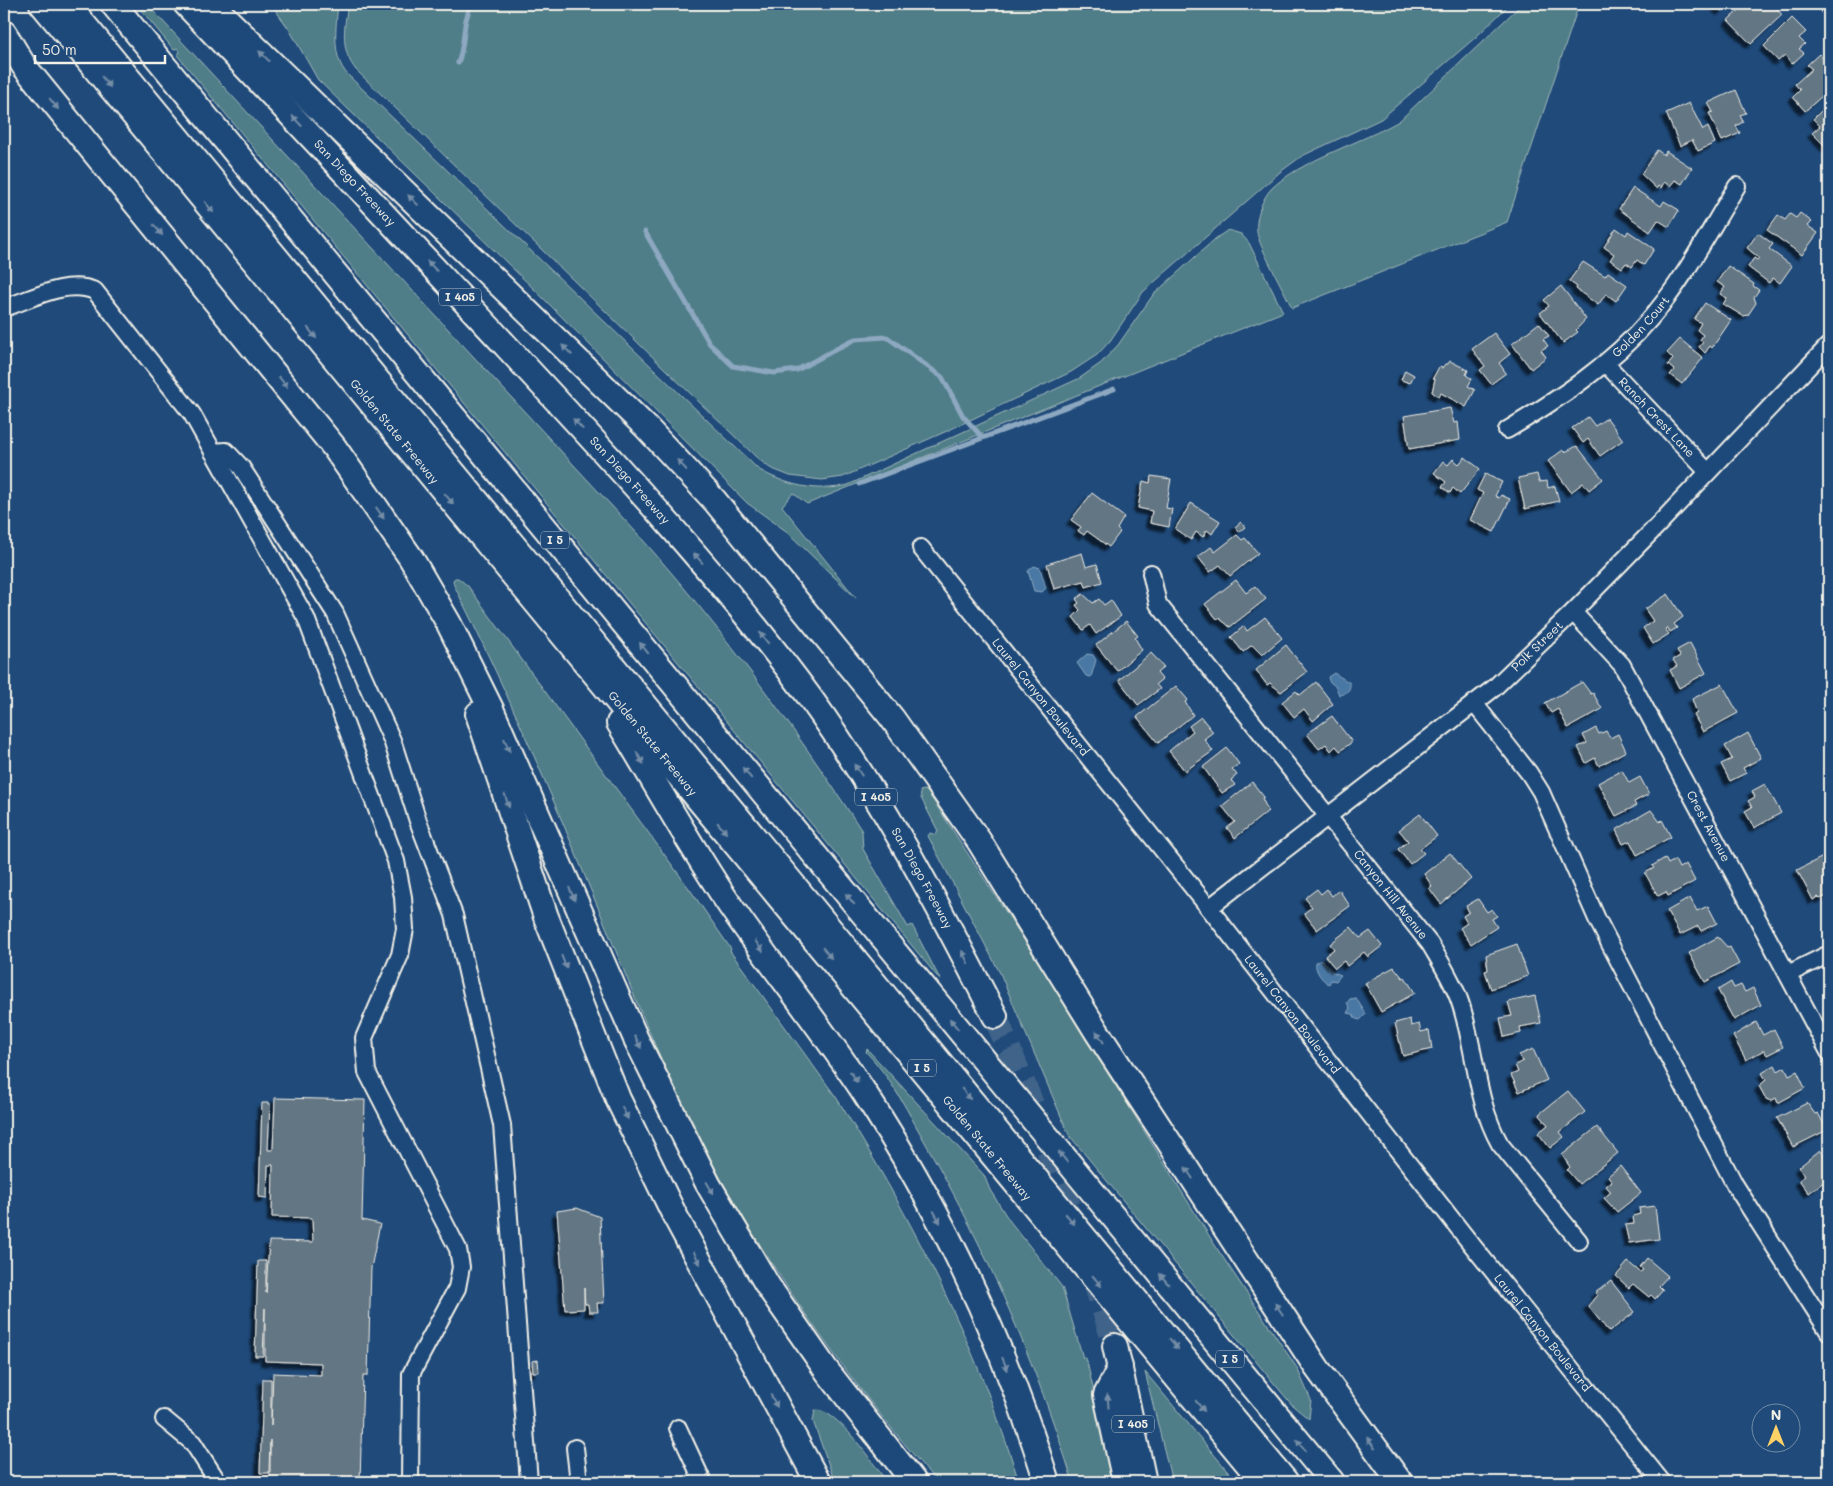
<svg xmlns="http://www.w3.org/2000/svg" width="1833" height="1486" viewBox="0 0 1833 1486" font-family="Mali,sans-serif">
	<style>
		.green { fill: #4f7e88; stroke: #a2b8b8 }
		.water { fill: #4978a5; stroke: #8da8c0 }
		.lines { fill: none; stroke-linecap: round; stroke-linejoin: round }
		.stream { stroke: #8da8c0; stroke-width: 5 }
		.building { fill: #637684; stroke: #f4f1e8; filter: url(#shadow) }
		.highway-tunnel { stroke: #3f638a; stroke-width: 24; stroke-dasharray: 24 12; stroke-linecap: butt }
		.minor-casing { stroke: #f4f1e8; stroke-width: 20 }
		.highway-casing { stroke: #f4f1e8; stroke-width: 28 }
		.minor { stroke: #1f4a7a; stroke-width: 16 }
		.highway { stroke: #1f4a7a; stroke-width: 24 }
		.oneway { fill: #748da6 }
		.labels { text-anchor: middle; stroke-width: 4; stroke-linejoin: round; paint-order: stroke }
		.shield { fill: #1f4a7a; stroke: #b4bfc7; stroke-width: 1 }
		.shield-label { font-size: 11px; font-weight: bold; fill: #f4f1e8 }
		.street-label { font-size: 12px; fill: #f4f1e8; stroke: #1f4a7a }
	</style>
	<defs>
		<filter id="shadow"><feDropShadow dx="-4.5" dy="4.5" stdDeviation="1" flood-color="#0009"/></filter>
	</defs>
	<rect width="100%" height="100%" fill="#1f4a7a"/>
	<filter id="ink" filterUnits="userSpaceOnUse"><feTurbulence type="fractalNoise" baseFrequency=".02" numOctaves="2"/><feDisplacementMap in="SourceGraphic" scale="10" xChannelSelector="R" yChannelSelector="G"/><feConvolveMatrix kernelMatrix="1 2 1 2 8 2 1 2 1" color-interpolation-filters="sRGB"/></filter>
	<g filter="url(#ink)">
		<path class="green" d="M136 4H147L635 531C719 625 793 725 862 831L863 849 908 927 912 925 941 981 177 55 180 52 177 48 174 50Z
			M271 4H338C336 27 331 57 348 75L758 469C785 485 817 493 848 485L1080 378 1101 363 1118 345 1153 295 1215 239 1228 230 1241 234 1249 243 1283 312 807 504 793 493 782 506 856 598 786 531 747 503 537 292 318 80 289 29Z
			M348 4H1510L1477 36 1381 119 1302 156 1280 172 1143 292 1110 341 1097 355 1071 372 947 431 843 477 822 480 790 476 770 468 757 458 356 70C340 50 344 28 348 4Z
			M1522 4H1579L1507 222 1292 308C1285 292 1258 245 1257 232 1255 218 1262 199 1271 189 1299 161 1363 142 1399 121Z
			M455 578H458L468 586 691 891 731 949 730 951 836 1097C912 1218 977 1345 1019 1482H937C843 1375 761 1258 695 1131 654 1050 622 964 587 881 546 781 502 681 454 585L453 580Z
			M924 790 927 791 1051 981 1218 1250 1297 1368 1311 1400 1309 1419 1293 1406 1272 1381 1069 1135 1000 973 928 836 930 833 936 835 938 831 921 798 920 791Z
			M867 1049 984 1175 990 1190 1009 1220 1062 1287 1083 1358H1086L1115 1482H1073C1036 1364 988 1252 926 1144 909 1114 891 1077 866 1052Z
			M1145 1372 1237 1482H1172Z
			M815 1410C837 1408 874 1465 887 1482H835L813 1421Z"/>
		<path class="water" d="M1034 566 1040 568 1046 588 1042 592 1034 591 1028 571Z
			M1087 654 1093 655 1096 660 1091 677 1086 676 1077 663Z
			M1334 673 1350 683C1351 690 1346 694 1339 695L1336 687 1329 681 1328 677Z
			M1322 960 1333 972 1341 975 1336 981 1331 980 1329 984C1323 981 1314 971 1316 962Z
			M1356 998 1366 1014 1360 1020 1356 1019 1353 1014 1347 1013 1350 1008 1347 1003 1350 999Z"/>
		<g class="lines">
			<path class="stream" d="M458 63C466 43 461 23 472 4
				M645 232 710 344 733 366 774 373 797 370 855 339 887 337 942 377 963 416 982 437
				M859 484 1114 389"/>
		</g>
		<path class="building" d="M1715 4H1729L1721 11Z
			M1746 4H1774L1782 15 1751 44 1728 20Z
			M1792 18 1806 32 1799 38 1805 44 1799 49 1804 53 1792 64 1785 55 1778 61 1764 46Z
			M1819 54 1829 65V71L1824 76 1829 82V90L1805 111 1793 97 1800 90 1795 84 1812 69 1807 65Z
			M1736 90 1746 113 1740 115 1743 122 1736 126 1740 133 1722 141 1709 113 1713 112 1708 103Z
			M1689 103 1703 130 1708 127 1715 143 1698 151 1692 140 1680 146 1666 113Z
			M1829 103V148L1828 149 1812 133 1820 126 1813 119Z
			M1657 150 1664 155 1666 151 1692 168 1682 184 1675 180 1670 186 1664 182 1661 188 1658 186 1657 189 1641 174Z
			M1633 188 1661 206 1664 201 1679 210 1669 227 1658 220 1650 232 1619 209Z
			M1800 213 1812 222 1808 226 1818 233 1802 255 1767 230 1778 215 1785 220 1790 214 1796 218Z
			M1616 228 1626 235 1628 231 1654 249 1644 265 1637 260 1632 267 1626 263 1622 268 1610 260 1614 254 1604 247Z
			M1758 233 1773 244 1769 249 1792 266 1780 283 1773 278 1769 283 1748 267 1754 258 1757 260 1759 258 1747 248Z
			M1583 262 1605 276 1608 272 1627 285 1616 301 1606 294 1598 305 1576 289 1577 287 1569 281Z
			M1728 266 1754 284 1753 286 1759 290 1754 297 1756 303 1748 315 1743 316 1723 304 1727 298 1720 294 1725 287 1717 282Z
			M1561 286 1586 319 1576 330 1578 332 1563 343 1540 313 1549 306 1544 300Z
			M1705 303 1731 320 1712 348 1710 346 1705 353 1699 347 1703 342 1700 340 1703 335 1697 330 1701 323 1694 319Z
			M1539 323 1549 336 1543 339 1548 346 1541 350 1546 357 1531 369 1512 344Z
			M1494 333 1510 354 1499 363 1506 373 1491 384 1480 370 1485 366 1472 349Z
			M1680 339 1703 358 1682 384 1670 375 1674 370 1668 365 1673 359 1667 353Z
			M1450 361 1468 370 1466 375 1472 379 1468 386 1475 390 1466 407 1441 393 1439 397 1432 392 1435 379 1433 378 1439 367 1442 368 1445 364H1448Z
			M1405 370 1414 375 1410 383 1401 380Z
			M1450 408 1454 423 1458 422 1460 440 1409 449 1404 416Z
			M1588 417 1595 426 1607 418 1623 440 1600 456 1588 439 1583 443 1572 428Z
			M1577 446 1603 479 1589 490 1583 483 1571 492 1548 461 1563 450 1565 452Z
			M1465 457 1480 469 1460 494 1453 488 1450 493 1442 487 1446 482 1434 473 1443 461 1448 465 1453 459 1459 464Z
			M1485 474 1502 482 1495 496 1499 498 1501 495 1510 499 1494 532 1470 520 1483 493 1477 490Z
			M1537 474 1539 482 1547 481 1548 488 1555 486 1559 501 1525 509 1518 478Z
			M1151 476 1171 479 1166 508 1172 509 1169 527 1150 523 1152 511 1138 508 1143 481 1150 483Z
			M1092 493 1124 517 1117 529 1120 532 1109 547 1087 531 1084 535 1078 531 1081 527 1071 520Z
			M1191 503 1220 521 1212 534 1207 530 1203 537 1196 532 1191 540 1175 529Z
			M1241 522 1245 527 1239 532 1235 527Z
			M1237 535 1242 540 1245 538 1258 553 1230 576 1220 565 1210 572 1198 557 1211 547 1215 552Z
			M1082 553 1086 567 1097 564 1102 582 1086 587 1084 581 1054 589 1047 564Z
			M1236 580 1246 593 1255 586 1266 599 1230 627 1219 618 1217 619 1205 604Z
			M1083 594 1093 603 1099 599 1104 605 1111 600 1121 616 1096 634 1090 625 1083 630 1073 617 1080 610 1076 605 1079 603 1076 599Z
			M1668 594 1683 617 1674 624 1677 628 1670 632 1667 628 1665 629 1669 634 1653 644 1643 628 1653 621 1645 609Z
			M1265 617 1282 638 1262 655 1252 645 1243 652 1231 637 1244 626 1247 631Z
			M1126 621 1138 636 1135 638 1142 650 1117 671 1096 645Z
			M1690 643 1706 673 1679 688 1670 670 1677 666 1673 660 1680 656 1677 650Z
			M1286 645 1307 672 1281 692 1270 683 1267 685 1256 670Z
			M1151 653 1164 667 1157 673 1162 679 1156 684 1160 689 1138 705 1119 680Z
			M1316 682 1333 704 1313 721 1304 709 1294 717 1282 702 1296 691 1300 695Z
			M1582 682 1591 694 1593 693 1602 709 1568 728 1558 709 1551 713 1545 703Z
			M1722 684 1738 713 1703 732 1694 715 1697 713 1692 699Z
			M1176 686 1188 700 1185 702 1193 715 1158 743 1137 717Z
			M1332 716 1352 742 1340 751 1336 746 1331 751 1326 744 1319 749 1307 734Z
			M1201 717 1213 732 1204 739 1213 751 1185 771 1169 751 1193 731 1189 726Z
			M1596 728 1599 734 1606 731 1610 738 1618 734 1626 751 1599 766 1595 758 1586 763 1578 747 1587 743 1583 735Z
			M1748 733 1761 758 1743 768 1746 773 1730 781 1721 764 1732 759 1725 746Z
			M1227 748 1239 764 1232 769 1237 775 1231 780 1235 785 1222 793 1203 767Z
			M1622 770 1629 783 1640 777 1649 794 1634 802 1636 806 1616 816 1598 783Z
			M1252 782 1264 797 1262 798 1268 811 1235 838 1227 828 1235 822 1222 806Z
			M1765 784 1781 813 1754 828 1745 811 1752 807 1748 801 1755 797 1752 791Z
			M1651 810 1660 822 1662 820 1671 837 1637 855 1630 841 1623 844 1616 830Z
			M1420 814 1437 836 1420 849 1424 853 1410 864 1398 849 1408 841 1399 830Z
			M1450 853 1471 879 1441 904 1429 888 1432 886 1424 874Z
			M1827 855 1829 859V897L1827 896 1820 899 1818 897 1813 900 1797 870Z
			M1665 858 1668 864 1675 860 1679 868 1686 864 1695 881 1668 896 1666 892 1658 896 1645 873 1654 868 1652 866Z
			M1317 889 1321 894 1327 889 1332 896 1339 890 1350 906 1317 930 1304 913 1312 907 1305 898Z
			M1690 898 1697 911 1708 906 1717 923 1701 931 1698 926 1680 935 1667 911Z
			M1478 899 1487 912 1492 909 1497 916 1492 919 1497 927 1471 944 1460 928 1467 923 1463 916 1469 912 1466 906Z
			M1351 927 1360 938 1370 931 1382 946 1368 957 1364 952 1347 966 1344 961 1335 968 1325 956 1334 949 1330 944Z
			M1718 937 1728 948 1730 947 1739 964 1705 982 1689 953Z
			M1517 944 1528 976 1491 989 1485 971 1488 970 1486 955Z
			M1394 967 1403 978 1405 977 1415 993 1381 1012 1365 983Z
			M1731 982 1734 988 1741 985 1745 992 1753 988 1761 1005 1734 1020 1718 990Z
			M1535 996 1541 1023 1520 1027 1521 1033 1504 1037 1500 1018 1512 1016 1508 1002Z
			M1410 1019 1411 1026 1419 1024 1421 1032 1429 1030 1432 1049 1403 1056 1395 1023Z
			M1756 1022 1763 1035 1774 1029 1783 1047 1767 1055 1764 1050 1746 1060 1733 1036Z
			M1533 1049 1547 1080 1519 1092 1511 1075 1518 1072 1515 1065 1523 1061 1519 1055Z
			M1775 1065 1778 1071 1785 1067 1789 1075 1797 1071 1805 1088 1778 1103 1776 1098 1771 1101 1766 1099 1759 1086 1766 1080 1762 1073Z
			M1568 1091 1585 1112 1560 1132 1564 1137 1550 1148 1538 1133 1548 1125 1539 1114Z
			M275 1098 365 1100 362 1220 380 1224 371 1268 368 1375H363L360 1482H270V1440L269 1473H260L263 1379H271V1426L273 1373 321 1375V1363L265 1361V1308L263 1356H255L258 1261H266V1293L269 1241 313 1242 312 1218 272 1217 273 1165H268L267 1198 259 1197 262 1103H270L268 1150H273Z
			M1807 1103 1815 1114 1818 1113 1827 1130 1793 1147 1777 1118Z
			M1597 1127 1618 1153 1579 1184 1567 1170 1570 1167 1562 1155Z
			M1820 1150 1829 1161V1178L1809 1193 1799 1180 1805 1176 1799 1167Z
			M1620 1166 1641 1193 1617 1212 1604 1198 1611 1192 1606 1186 1612 1181 1608 1176Z
			M1655 1206 1659 1239 1629 1243 1625 1225 1634 1224 1633 1216 1640 1214 1639 1208Z
			M577 1208 600 1217 604 1303H597L598 1312H589L588 1304H585L584 1288V1309L565 1310 557 1211Z
			M1647 1258 1668 1276 1659 1286 1663 1290 1655 1299 1651 1295 1649 1297 1633 1284 1629 1288 1616 1276 1628 1262 1640 1272 1643 1270 1640 1267Z
			M1611 1281 1635 1312 1609 1332 1588 1306 1597 1295 1595 1293Z
			M538 1360 539 1372H533L532 1361Z
			M189 1478 203 1481V1482H188Z"/>
		<g class="lines">
			<path class="highway-tunnel" d="M995 1016 1030 1099 1077 1228
				M1093 1276 1115 1346"/>
			<g class="minor-casing">
				<g id="minor">
					<path d="M1827 4 1829 7"/>
					<path d="M4 308C32 299 66 279 95 291L192 414 306 618 396 861 403 897 405 929 400 955 364 1038 367 1072 458 1249 461 1267 457 1288 411 1374 410 1482"/>
					<path id="s1" d="M1605 363 1708 472"/>
					<path id="s2" d="M1507 430C1557 400 1612 364 1650 319 1685 279 1709 231 1737 186"/>
					<path d="M213 452 226 451 241 467 335 613 392 740 418 821 454 915 502 1125 529 1482"/>
					<path id="s3" d="M921 548 1209 908 1464 1235 1662 1482"/>
					<path id="s4" d="M1151 573 1158 604 1430 944C1441 963 1453 981 1460 1002 1476 1049 1475 1100 1500 1144L1579 1241"/>
					<path id="s5" d="M1573 612 1622 665 1829 1052"/>
					<path d="M1474 703 1529 773 1541 792 1597 919 1735 1185 1829 1332"/>
					<path id="s6" d="M1209 908 1494 688 1573 612 1658 525 1829 345"/>
					<path d="M1788 974 1829 954"/>
					<path d="M164 1419 193 1443 218 1482"/>
					<path d="M678 1428 703 1482"/>
					<path d="M575 1448 579 1482"/>
				</g>
			</g>
			<g class="highway-casing">
				<g id="highway">
					<path id="s7" d="M42 4C448 498 856 989 1263 1482"/>
					<path d="M67 4 1286 1482"/>
					<path d="M113 4 1332 1482"/>
					<path id="s8" d="M186 4C294 117 401 233 508 348 613 461 719 574 811 699 883 799 939 907 995 1016"/>
					<path d="M211 4 646 427 715 501 892 718 979 841 1097 1032 1317 1368 1400 1482"/>
					<path d="M4 33 24 66 334 447 411 558 448 622 491 709 636 1039 708 1184 768 1286 827 1371 914 1482"/>
					<path d="M478 714 546 917 618 1099 674 1214 818 1482"/>
					<path d="M619 723C656 784 691 848 731 907 774 969 821 1027 862 1089 942 1211 1004 1344 1047 1482"/>
					<path d="M1115 1346 1144 1482"/>
					<path d="M1120 1367 1106 1395 1125 1482"/>
				</g>
			</g>
			<use href="#minor" class="minor"/>
			<use href="#highway" class="highway"/>
		</g>
		<defs><path id="oneway-solid" d="M-6-.8H1V-3.2L6.5 0L1 3.2V.8H-6Z" transform="scale(1.25)"/></defs>
		<g class="oneway">
			<use href="#oneway-solid" transform="translate(264 56) rotate(-136)"/>
			<use href="#oneway-solid" transform="translate(106 82) rotate(51)"/>
			<use href="#oneway-solid" transform="translate(54 104) rotate(51)"/>
			<use href="#oneway-solid" transform="translate(297 121) rotate(-133)"/>
			<use href="#oneway-solid" transform="translate(413 200) rotate(-136)"/>
			<use href="#oneway-solid" transform="translate(209 207) rotate(51)"/>
			<use href="#oneway-solid" transform="translate(158 230) rotate(50)"/>
			<use href="#oneway-solid" transform="translate(432 266) rotate(-133)"/>
			<use href="#oneway-solid" transform="translate(312 333) rotate(51)"/>
			<use href="#oneway-solid" transform="translate(567 350) rotate(-136)"/>
			<use href="#oneway-solid" transform="translate(283 382) rotate(51)"/>
			<use href="#oneway-solid" transform="translate(578 424) rotate(-133)"/>
			<use href="#oneway-solid" transform="translate(682 465) rotate(-133)"/>
			<use href="#oneway-solid" transform="translate(449 499) rotate(51)"/>
			<use href="#oneway-solid" transform="translate(380 513) rotate(56)"/>
			<use href="#oneway-solid" transform="translate(698 558) rotate(-131)"/>
			<use href="#oneway-solid" transform="translate(764 638) rotate(-128)"/>
			<use href="#oneway-solid" transform="translate(644 648) rotate(-129)"/>
			<use href="#oneway-solid" transform="translate(507 745) rotate(66)"/>
			<use href="#oneway-solid" transform="translate(640 758) rotate(59)"/>
			<use href="#oneway-solid" transform="translate(858 770) rotate(-124)"/>
			<use href="#oneway-solid" transform="translate(747 773) rotate(-129)"/>
			<use href="#oneway-solid" transform="translate(507 801) rotate(72)"/>
			<use href="#oneway-solid" transform="translate(722 828) rotate(50)"/>
			<use href="#oneway-solid" transform="translate(572 894) rotate(66)"/>
			<use href="#oneway-solid" transform="translate(850 899) rotate(-129)"/>
			<use href="#oneway-solid" transform="translate(759 946) rotate(54)"/>
			<use href="#oneway-solid" transform="translate(827 953) rotate(50)"/>
			<use href="#oneway-solid" transform="translate(965 957) rotate(-117)"/>
			<use href="#oneway-solid" transform="translate(564 962) rotate(68)"/>
			<use href="#oneway-solid" transform="translate(954 1024) rotate(-129)"/>
			<use href="#oneway-solid" transform="translate(1100 1037) rotate(-123)"/>
			<use href="#oneway-solid" transform="translate(638 1042) rotate(64)"/>
			<use href="#oneway-solid" transform="translate(854 1077) rotate(55)"/>
			<use href="#oneway-solid" transform="translate(966 1094) rotate(51)"/>
			<use href="#oneway-solid" transform="translate(625 1113) rotate(64)"/>
			<use href="#oneway-solid" transform="translate(1063 1157) rotate(-130)"/>
			<use href="#oneway-solid" transform="translate(1189 1173) rotate(-123)"/>
			<use href="#oneway-solid" transform="translate(710 1188) rotate(60)"/>
			<use href="#oneway-solid" transform="translate(937 1217) rotate(61)"/>
			<use href="#oneway-solid" transform="translate(1070 1219) rotate(50)"/>
			<use href="#oneway-solid" transform="translate(697 1258) rotate(62)"/>
			<use href="#oneway-solid" transform="translate(1164 1279) rotate(-130)"/>
			<use href="#oneway-solid" transform="translate(1097 1281) rotate(50)"/>
			<use href="#oneway-solid" transform="translate(1279 1309) rotate(-123)"/>
			<use href="#oneway-solid" transform="translate(1174 1344) rotate(50)"/>
			<use href="#oneway-solid" transform="translate(1005 1364) rotate(67)"/>
			<use href="#oneway-solid" transform="translate(774 1401) rotate(62)"/>
			<use href="#oneway-solid" transform="translate(1108 1401) rotate(-95)"/>
			<use href="#oneway-solid" transform="translate(1200 1406) rotate(50)"/>
			<use href="#oneway-solid" transform="translate(1371 1443) rotate(-126)"/>
			<use href="#oneway-solid" transform="translate(1301 1445) rotate(-130)"/>
		</g>
	</g>
	<g class="labels">
		<g class="shield">
			<rect x="439" y="288.5" width="42" height="17" rx="4"/>
			<rect x="541" y="531.5" width="28" height="17" rx="4"/>
			<rect x="855" y="788.5" width="42" height="17" rx="4"/>
			<rect x="908" y="1059.5" width="28" height="17" rx="4"/>
			<rect x="1216" y="1350.5" width="28" height="17" rx="4"/>
			<rect x="1112" y="1415.5" width="42" height="17" rx="4"/>
		</g>
		<g class="shield-label">
			<text x="460" y="301">I 405</text>
			<text x="555" y="544">I 5</text>
			<text x="876" y="801">I 405</text>
			<text x="922" y="1072">I 5</text>
			<text x="1230" y="1363">I 5</text>
			<text x="1133" y="1428">I 405</text>
		</g>
		<g class="street-label">
			<text dy="4" stroke="none"><textPath href="#s8" startOffset="246">San Diego Freeway</textPath></text>
			<text dy="4" stroke="none"><textPath href="#s2" startOffset="170">Golden Court</textPath></text>
			<text dy="4" stroke="none"><textPath href="#s1" startOffset="75">Ranch Crest Lane</textPath></text>
			<text dy="4" stroke="none"><textPath href="#s7" startOffset="554">Golden State Freeway</textPath></text>
			<text dy="4" stroke="none"><textPath href="#s8" startOffset="651">San Diego Freeway</textPath></text>
			<text dy="4" stroke="none"><textPath href="#s6" startOffset="420">Polk Street</textPath></text>
			<text dy="4" stroke="none"><textPath href="#s3" startOffset="191">Laurel Canyon Boulevard</textPath></text>
			<text dy="4" stroke="none"><textPath href="#s7" startOffset="959">Golden State Freeway</textPath></text>
			<text dy="4" stroke="none"><textPath href="#s5" startOffset="255">Crest Avenue</textPath></text>
			<text dy="4" stroke="none"><textPath href="#s8" startOffset="1146">San Diego Freeway</textPath></text>
			<text dy="4" stroke="none"><textPath href="#s4" startOffset="404">Canyon Hill Avenue</textPath></text>
			<text dy="4" stroke="none"><textPath href="#s3" startOffset="596">Laurel Canyon Boulevard</textPath></text>
			<text dy="4" stroke="none"><textPath href="#s7" startOffset="1484">Golden State Freeway</textPath></text>
			<text dy="4" stroke="none"><textPath href="#s3" startOffset="1001">Laurel Canyon Boulevard</textPath></text>
		</g>
	</g>
	<rect width="1833" height="1486" fill="none" stroke="#1f4a7a" stroke-width="20"/>
	<rect x="10" y="10" width="1813" height="1466" fill="none" stroke="#f4f1e8" stroke-width="2" filter="url(#ink)"/>
	<g transform="translate(1776 1428)"><circle r="24" fill="#1f4a7a" stroke="#748da6"/>
	<path d="M0-4L9 19L0 12L-9 19Z" fill="#ffd166"/>
	<text y="-8" font-size="14" font-weight="bold" text-anchor="middle" fill="#f4f1e8">N</text>
	</g>
	<path d="M35 55v8h130v-8" fill="none" stroke="#f4f1e8" stroke-width="2.5"/>
	<text x="42" y="55" font-size="15" fill="#f4f1e8" stroke="#1f4a7a" stroke-width="4" paint-order="stroke">50 m</text>
</svg>
